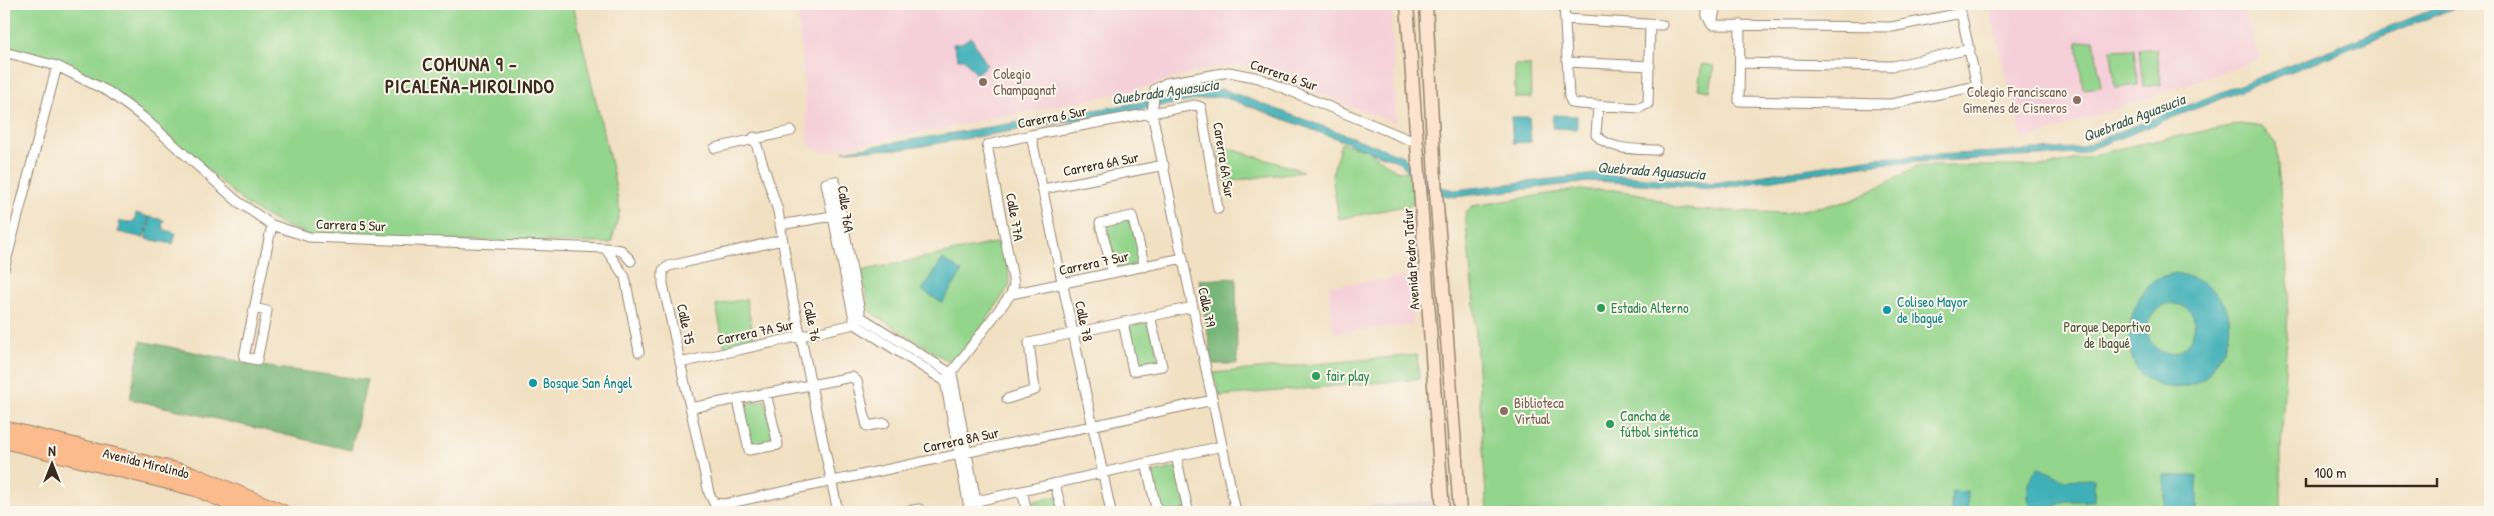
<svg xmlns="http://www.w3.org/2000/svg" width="2494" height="516" viewBox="0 0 2494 516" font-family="'Patrick Hand',sans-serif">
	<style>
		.built { fill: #f5cfd9 }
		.industrial { fill: #d1bdcb }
		.green { fill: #94d58d; stroke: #688056 }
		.forest { fill: #77b678; stroke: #59704b }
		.water { fill: #3fb0b8; stroke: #3d6d6b; fill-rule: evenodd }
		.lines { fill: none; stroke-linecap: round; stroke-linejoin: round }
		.minor-casing { stroke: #968570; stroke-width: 11 }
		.secondary-casing { stroke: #968570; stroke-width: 15 }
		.primary-casing { stroke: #968570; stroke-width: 16 }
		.minor { stroke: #fff; stroke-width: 9 }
		.secondary { stroke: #fde4d1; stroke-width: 12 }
		.primary { stroke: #fbbb8d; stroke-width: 14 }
		.education-dot { fill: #8d6e63; stroke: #fbf7ec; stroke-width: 2 }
		.leisure-dot { fill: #2e9e5b; stroke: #fbf7ec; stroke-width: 2 }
		.culture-dot { fill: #0f9aa8; stroke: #fbf7ec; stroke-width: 2 }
		.labels { text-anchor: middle; stroke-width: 4; stroke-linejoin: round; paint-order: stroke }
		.education-label { font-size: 14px; fill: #785e54; stroke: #fbf7ec; text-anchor: start }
		.street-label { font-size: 14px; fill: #3b2a1e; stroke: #fbf7ec }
		.culture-label { font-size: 14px; fill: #0d838f; stroke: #fbf7ec; text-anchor: start }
		.leisure-label { font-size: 14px; fill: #27864d; stroke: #fbf7ec; text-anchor: start }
		.park-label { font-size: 14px; fill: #51553a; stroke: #fbf7ec }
		.water-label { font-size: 15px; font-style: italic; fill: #3c5954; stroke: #fbf7ec }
		.district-label { font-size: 19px; font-weight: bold; letter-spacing: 1px; fill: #3b2a1e; stroke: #fbf7ec }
	</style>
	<rect width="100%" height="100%" fill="#fbf7ec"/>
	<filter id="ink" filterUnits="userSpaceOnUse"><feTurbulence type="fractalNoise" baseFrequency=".02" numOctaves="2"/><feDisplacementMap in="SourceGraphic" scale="10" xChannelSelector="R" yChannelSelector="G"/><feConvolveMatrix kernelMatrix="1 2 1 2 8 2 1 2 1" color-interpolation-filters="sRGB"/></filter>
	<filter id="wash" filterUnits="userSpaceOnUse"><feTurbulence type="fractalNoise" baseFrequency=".0096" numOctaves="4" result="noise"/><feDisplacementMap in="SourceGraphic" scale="20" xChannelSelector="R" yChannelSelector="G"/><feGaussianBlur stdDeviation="1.12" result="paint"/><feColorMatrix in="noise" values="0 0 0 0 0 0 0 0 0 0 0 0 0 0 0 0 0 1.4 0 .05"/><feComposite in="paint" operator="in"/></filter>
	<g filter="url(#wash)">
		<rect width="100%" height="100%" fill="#f2e0c2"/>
		<path class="built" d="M797 4H1391L1396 123 1240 64 1195 72 1132 91 824 152 809 146Z
			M1988 4H2242L2260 59 2023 141Z
			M1408 277 1413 325 1334 333 1329 286Z"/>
		<path class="industrial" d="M1431 501V512H1292Z"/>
		<path class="green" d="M4 4H573L613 173 620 212 611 243 413 240 309 235 280 224 247 205 176 142 107 86 59 61 4 47Z
			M2094 40 2101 87 2083 89 2077 42Z
			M2134 49 2138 85 2115 88 2111 50Z
			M2139 49H2157L2161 85 2143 86Z
			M1702 64 1714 66 1710 91 1698 89Z
			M1515 65H1530L1531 98H1515Z
			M2240 124 2262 127 2276 144 2289 291 2281 451V512H1487L1474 306 1465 213 1472 206 1575 190H1614L1645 195 1677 208 1695 210 1786 213 1851 201 1919 166H2048L2135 145Z
			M1341 143 1368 150 1395 170 1414 173 1415 204 1339 219 1332 175Z
			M1218 145 1303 171 1225 182Z
			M1131 217 1143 263 1116 270 1103 223Z
			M1004 241 1010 285 962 357 948 361 870 312 861 271Z
			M746 299 755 342 725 349 716 305Z
			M1150 322 1160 364 1135 369 1125 327Z
			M1417 355 1419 379 1220 396 1213 373Z
			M765 400 776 444 751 448 741 405Z
			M1178 467 1188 510 1157 512 1148 474Z
			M1058 496 1062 512H1027L1025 503Z"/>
		<path class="forest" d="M1236 278 1237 364H1213L1199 280Z
			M141 341 261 366 367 380 351 450 130 399Z"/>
		<path class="water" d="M2447 4H2465L2079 154 1876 164 1714 189 1597 181 1454 197 1425 191 1400 162 1221 96 904 149 843 151 1222 89 1403 156 1427 184 1455 190 1596 174 1714 183 1874 158 2078 148Z
			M971 37 987 65 976 74 964 59H958L953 44 961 43Z
			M1553 115 1577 116V129L1552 128Z
			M1511 117H1529L1531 142 1513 143Z
			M136 213 149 217 144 238 118 232 120 221 131 222 135 220Z
			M150 217 164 220 162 225 165 230 176 233 173 244 146 239Z
			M943 259 962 272 942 303 922 290Z
			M2176 273C2220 283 2246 316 2218 359 2214 365 2209 376 2202 380 2179 394 2145 389 2134 363 2123 337 2131 302 2152 282 2157 277 2169 275 2176 273ZM2165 304C2218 299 2189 371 2159 350 2139 336 2147 314 2165 304Z
			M2038 467 2065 480 2094 479V501H2066L2041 512H2033C2024 496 2027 482 2038 467Z
			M2165 476H2197V512H2165Z
			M1952 491 1968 492 1967 512H1951Z"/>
	</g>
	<g filter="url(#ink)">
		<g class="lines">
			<g class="minor-casing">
				<path id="minor" d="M1564 4 1569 97 1572 103 1579 104 1639 108 1648 104 1650 24
					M1707 4V16L1712 25
					M1565 19 1662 25
					M1712 25 1892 27 1961 13 1977 86 1891 104 1739 101 1740 25
					M1712 25 1716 4
					M4 52 57 66 109 92 144 118 237 201 272 225 309 237 605 248 621 250 631 261
					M1567 62 1650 66
					M1740 63 1893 66 1970 49
					M1598 106 1596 135C1611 151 1637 149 1657 150
					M1031 135 1111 512
					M754 137 778 211 790 286 838 512
					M715 148 791 131
					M1043 189 1164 165
					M780 225 832 216
					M782 240 669 266 663 270V284L709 493 714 503 725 504 1213 400
					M605 248 625 277 639 352
					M4 269 57 66
					M1113 273 1100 223 1132 216 1145 267
					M1011 294 1183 258
					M254 308 267 311 257 360 244 357 272 225
					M861 317 835 181 826 183 855 324 945 381
					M861 317 952 374
					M1123 322 1133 371 1162 366 1150 316
					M680 363 855 324 858 321
					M952 374 978 512
					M945 381 1011 294 1014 284 987 145 1031 135 1195 105 1201 107 1218 209
					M945 381 970 512
					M1007 399 1035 390 1029 343 1193 307
					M738 400 749 450 778 445 766 393
					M690 408 852 377 857 381 867 426 885 423
					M1176 456 1188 510 1180 512
					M1146 463 1157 512
					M1055 484 1062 512
					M1022 491 1027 512
					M968 503 1222 446
					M902 512 919 509 920 512
					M1236 512 1152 113 1155 89 1166 83 1229 72 1259 78 1417 143"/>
			</g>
			<g class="secondary-casing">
				<path id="secondary" d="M1407 4 1443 512
					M1426 4 1435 179 1460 512"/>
			</g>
			<g class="primary-casing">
				<path id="primary" d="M4 428 193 474 283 512
					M4 441 196 489 249 512"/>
			</g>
			<use href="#minor" class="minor"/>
			<use href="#secondary" class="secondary"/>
			<use href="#primary" class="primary"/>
		</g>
	</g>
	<g class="education-dot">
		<circle cx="983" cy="82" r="5"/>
		<circle cx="2077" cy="100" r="5"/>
		<circle cx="1504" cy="411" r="5"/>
	</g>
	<g class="leisure-dot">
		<circle cx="1601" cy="308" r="5"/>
		<circle cx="1316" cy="376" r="5"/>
		<circle cx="1610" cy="424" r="5"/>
	</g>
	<g class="culture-dot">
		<circle cx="1887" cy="310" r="5"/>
		<circle cx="533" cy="383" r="5"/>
	</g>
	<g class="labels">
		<g class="education-label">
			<text x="993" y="79">Colegio<tspan x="993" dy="16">Champagnat</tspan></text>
			<text x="2067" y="97" text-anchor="end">Colegio Franciscano<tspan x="2067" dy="16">Gimenes de Cisneros</tspan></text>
			<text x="1514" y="408">Biblioteca<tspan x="1514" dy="16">Virtual</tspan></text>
		</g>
		<g class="street-label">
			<text transform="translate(1284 75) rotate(19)" y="5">Carrera 6 Sur</text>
			<text transform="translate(1052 117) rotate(-11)" y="5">Carerra 6 Sur</text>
			<text transform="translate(1224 160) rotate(81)" y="5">Carerra 6A Sur</text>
			<text transform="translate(1101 164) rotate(-11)" y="5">Carrera 6A Sur</text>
			<text transform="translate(846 209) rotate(82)" y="5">Calle 76A</text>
			<text transform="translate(1015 217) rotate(80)" y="5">Calle 77A</text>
			<text transform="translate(351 225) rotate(2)" y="5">Carrera 5 Sur</text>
			<text transform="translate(1411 259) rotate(-94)" y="5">Avenida Pedro Tafur</text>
			<text transform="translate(1094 263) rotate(-12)" y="5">Carrera 7 Sur</text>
			<text transform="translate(1207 307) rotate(78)" y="5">Calle 79</text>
			<text transform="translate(812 321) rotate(78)" y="5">Calle 76</text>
			<text transform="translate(1084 321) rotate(78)" y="5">Calle 78</text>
			<text transform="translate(686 324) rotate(78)" y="5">Calle 75</text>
			<text transform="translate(755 332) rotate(-12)" y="5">Carrera 7A Sur</text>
			<text transform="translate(961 440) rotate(-12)" y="5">Carrera 8A Sur</text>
			<text transform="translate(146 463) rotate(14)" y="5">Avenida Mirolindo</text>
		</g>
		<g class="culture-label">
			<text x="1897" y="307">Coliseo Mayor<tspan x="1897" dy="16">de Ibagué</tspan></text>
			<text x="543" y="388">Bosque San Ángel</text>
		</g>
		<g class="leisure-label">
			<text x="1611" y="313">Estadio Alterno</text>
			<text x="1326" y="381">fair play</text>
			<text x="1620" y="421">Cancha de<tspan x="1620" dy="16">fútbol sintética</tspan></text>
		</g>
		<g class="park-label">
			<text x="2107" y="332">Parque Deportivo<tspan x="2107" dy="16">de Ibagué</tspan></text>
		</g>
		<g class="water-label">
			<text transform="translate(1165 92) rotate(-8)" y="5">Quebrada Aguasucia</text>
			<text transform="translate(2134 118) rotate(-21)" y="5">Quebrada Aguasucia</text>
			<text transform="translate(1651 171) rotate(4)" y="5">Quebrada Aguasucia</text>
		</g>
		<g class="district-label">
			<text x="470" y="71">COMUNA 9 -<tspan x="470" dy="22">PICALEÑA-MIROLINDO</tspan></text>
		</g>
	</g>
	<rect width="2494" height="516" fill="none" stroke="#fbf7ec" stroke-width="20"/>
	<g transform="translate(52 464)" stroke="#fbf7ec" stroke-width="4" paint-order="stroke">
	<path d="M0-4L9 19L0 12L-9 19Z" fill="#3b2a1e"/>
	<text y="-8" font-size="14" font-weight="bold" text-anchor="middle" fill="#3b2a1e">N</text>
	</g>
	<path d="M2306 478v8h131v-8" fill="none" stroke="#3b2a1e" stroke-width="2.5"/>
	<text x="2314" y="478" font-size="15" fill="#3b2a1e" stroke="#fbf7ec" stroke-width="4" paint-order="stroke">100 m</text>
</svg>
